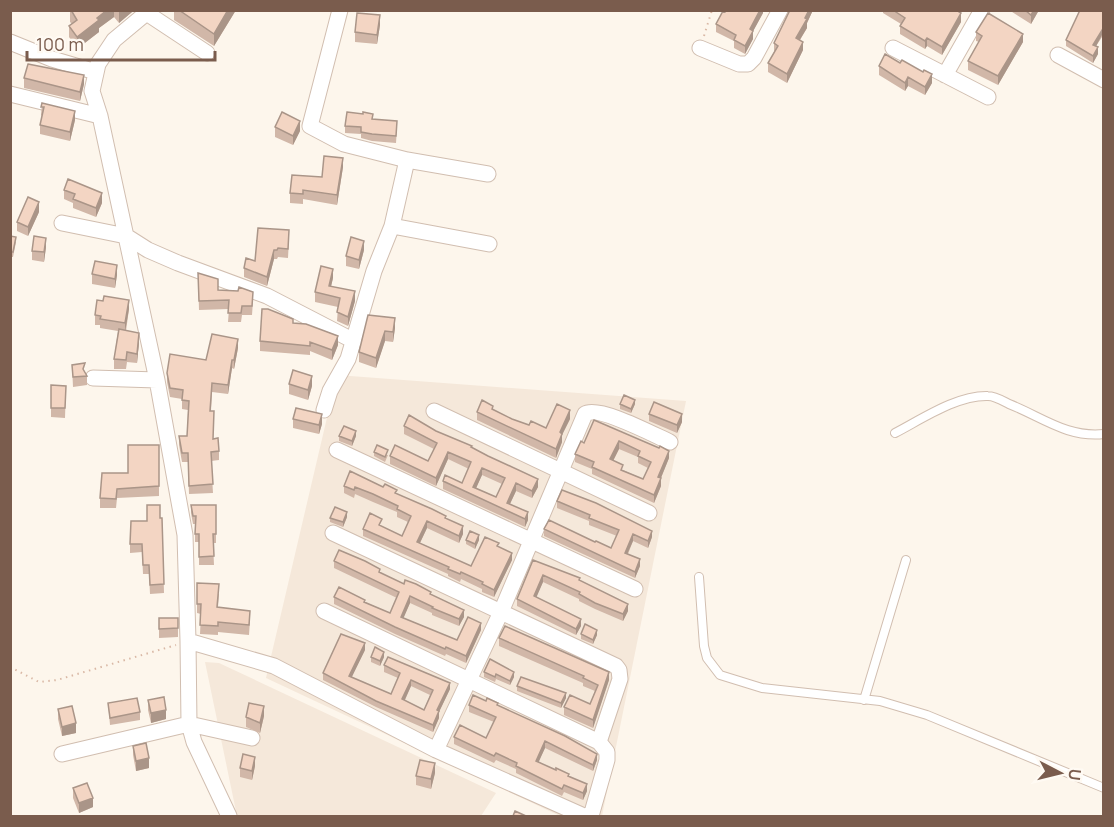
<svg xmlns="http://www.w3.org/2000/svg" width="1114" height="827" viewBox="0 0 1114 827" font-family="Manrope,sans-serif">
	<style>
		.residential { fill: #f5e8da }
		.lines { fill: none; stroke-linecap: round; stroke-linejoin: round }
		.service-casing { stroke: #d1beb0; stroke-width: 10 }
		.minor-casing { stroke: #d1beb0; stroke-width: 17 }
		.path { stroke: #d9b8a5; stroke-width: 2; stroke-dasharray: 1.5 4.5; stroke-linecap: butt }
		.service { stroke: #fff; stroke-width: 8 }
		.minor { stroke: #fff; stroke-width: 15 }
		.wall { fill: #d1b7a8; fill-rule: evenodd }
		.shaded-wall { fill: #aa9588 }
		.building { fill: #f3d5c3; stroke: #aa9588; stroke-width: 1.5; fill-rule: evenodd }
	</style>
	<rect width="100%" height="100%" fill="#fdf6ec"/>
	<path class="residential" d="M337 375 686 401 602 816H560L266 678Z
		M205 662 219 663 496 793 481 816H237Z"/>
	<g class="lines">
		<g class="service-casing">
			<path id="service" d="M895 433C922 419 957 395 988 396 995 396 1003 401 1009 404 1042 417 1067 438 1104 434
				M699 577 704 646 707 658 720 675 762 688 880 701 927 715 1104 788
				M864 700 906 560"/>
		</g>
		<g class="minor-casing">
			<path id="minor" d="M150 10 114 40 98 64 92 91 100 116 157 380 185 535 188 641 189 724 194 742 229 816
				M148 14 207 53
				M10 42 52 59 96 72
				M700 48 739 64H748L754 58 780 10
				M893 48 988 97
				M1058 55 1104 80
				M945 75 982 10
				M10 94 100 116
				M407 160 488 174
				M62 223 126 236 148 250 178 263 267 296 354 341
				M392 226 489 244
				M93 378 157 380
				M324 410 330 391 348 359 374 271 392 226 407 160 344 144 310 126 340 10
				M434 411 649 513
				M337 450 635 589
				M333 533 616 666 619 670 620 679 599 742
				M324 611 599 742 607 752V760L591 816
				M188 641 274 666 436 750 584 816
				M436 750 501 612 585 414C598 405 654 435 670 442
				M62 754 189 724 252 738"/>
		</g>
		<path class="path" d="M704 36 712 10
			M10 667 39 682 57 680 176 645"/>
		<use href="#service" class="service"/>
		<use href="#minor" class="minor"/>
	</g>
	<path class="wall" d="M70 10H132V12L119 23 114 17 99 28V32L77 49 69 37V26L72 24 70 22Z
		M174 10H236L214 46 174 20Z
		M763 10V13L753 31V39L745 54 734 48V41L716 32V24L725 12Z
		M789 10H813L807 23V28L800 40 803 50 787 83 768 72V63L774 52V43L789 13Z
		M883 10H956L961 22 942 55 927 46 925 49 900 34V26L901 24 883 13Z
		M1009 10H1039L1031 24Z
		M1104 10V34L1096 46 1098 54 1093 63 1066 46V40Z
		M380 25 377 44 355 42V32Z
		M976 32 1023 42 998 85 968 70V61L979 42 976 41Z
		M879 66 932 83 925 95 908 86 905 91 879 75Z
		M24 78 84 84 80 101 24 88Z
		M42 103 75 120 70 141 40 134V125L42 116 41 115Z
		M373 119 397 127 396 143 372 141 361 138V134L345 133V126Z
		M275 127 300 131 293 145 275 137Z
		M343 167 337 205 303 199V204L290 203V193Z
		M64 190 102 203 96 217 73 208V203L64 199Z
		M39 212 28 236 17 231V222Z
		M10 236 16 242 13 257H10Z
		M289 239 288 258 278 257 277 259H274L267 286 244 277V268Z
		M46 247 44 262 32 260V251Z
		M364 250 359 269 346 266V256Z
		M198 273 218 290 253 301 252 315H242L241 322H228L229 309 199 310Z
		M92 274 117 275 115 288 92 284Z
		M333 278 331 286 355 301 348 326 337 321 338 307 315 302V292Z
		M129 309 126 331 139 342 137 363 127 362 126 369H114V359L118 331 100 328V325H95V315Z
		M368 315 395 328 393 342 385 341 376 368 359 362V352Z
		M293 323 338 345 332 360 310 351V355L260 351V341Z
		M238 348 234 369 232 368 228 394 212 392 211 411 214 420 213 439 219 451V460L211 461 213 493 189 494 188 462H182L179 445V436H187L188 410 182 409V399L170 397 167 382V373L206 360Z
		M72 365 85 372 87 376V385L73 387Z
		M289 384 312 386 308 400 289 394Z
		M51 385 66 386 65 418 51 417Z
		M620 404H635L631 413 620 409Z
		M493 410 512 419 529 425 546 428 570 419 562 435V442L556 458 477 420V412Z
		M649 414 682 422 677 433 649 421Z
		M293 419 322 424 319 434 293 428Z
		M594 420 669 458 661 478V486L654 503 592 474V469L575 462V454L584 443ZM619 449 638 457V463L648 468 643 479 623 470 613 461Z
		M404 426 436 431 472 448 538 487 532 498 516 491 510 504 528 520 525 527 443 489V481L462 483 469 469 448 459 436 486 390 464V456L428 461 434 449 404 434ZM482 475 502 484 496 497 476 488Z
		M339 436H356L352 446 339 441Z
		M159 445V496L117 498 116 508H100V498Z
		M374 452 388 455 385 462 374 456Z
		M350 471 446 518 463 534 459 543 427 528 420 543 471 566 499 547 512 560 494 597 482 592V589L461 579 460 582 448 576V574L363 536V529L382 527 402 536 408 522 397 517V512L373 502 355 494 354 498 344 493V486Z
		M557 501 652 537 648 548 633 541 628 554 640 566 635 578 544 536V529L595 542 611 548 617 536 589 525V521L557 508Z
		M191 505H216V543H213L214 565H199V542H195V524H193L191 513Z
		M347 517 343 527 330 522V518Z
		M162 518 164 593 150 594 149 574H143L142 552 130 553V544L147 521Z
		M466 540H479L475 549 466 544Z
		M533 560 580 581 628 611 623 621 595 609 579 601V599L543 582 536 597 581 626 576 635 517 606V599Z
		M334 561 380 573 404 584 431 595 464 617 459 626 432 615V613L410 603 403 618 457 640 481 630 466 663 446 654 445 656 395 634 334 604V597L365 602 390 613 397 598 334 568Z
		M197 583 219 594 218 607 250 620 249 635 218 632V635L200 634 201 614 197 613Z
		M159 618H178V637L159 638Z
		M581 634 597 635 593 644 581 639Z
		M499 638 609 680 593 728 564 715V707L590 704 595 691 583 686V683L499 646Z
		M365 650 351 677 391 694 398 678 384 672V665L450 689 439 712V718L433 732 376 707 323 680V673ZM411 686 430 695 424 710 405 700Z
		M371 657H384L380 666 371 662Z
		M484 672 514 677 510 685 496 679 495 682 484 677Z
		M517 686 566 698 561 708 517 691Z
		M148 700 166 719 151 723 148 710Z
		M486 701 498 705 597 760 593 771 545 748 538 762 569 776 587 791 583 800 564 792 562 796 516 773V769L496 760 494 763 454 744V737L486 738 494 722 469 712V705Z
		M108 703 140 712V720L110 725Z
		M58 709 76 733 62 736 58 719Z
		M264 716 260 733 246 727V717Z
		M133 746 149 768 136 771 133 755Z
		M255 766 252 780 240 777V768Z
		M435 773 431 789 416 785V776Z
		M73 788 93 807 79 813 73 798Z"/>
	<path class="shaded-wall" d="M107 10H114V17L99 28V32L77 49V37L97 18Z
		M120 10H132V12L119 23V11Z
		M228 10H236L214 46V34Z
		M760 10H763V13L750 37V29Z
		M809 10H813L807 23V28L796 46V38Z
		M1034 10H1039L1031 24V15Z
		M961 13V22L942 55V47Z
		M380 15V25L377 44V35Z
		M1103 27V33L1093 52V45Z
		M753 31V39L745 54V46Z
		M1023 34V42L998 85V76Z
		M927 38V46L925 49V41Z
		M803 42V50L787 83V74Z
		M1098 47V54L1093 63V56Z
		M932 74V83L925 95V87Z
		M84 75V84L80 101V92Z
		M908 77V86L905 91V83Z
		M75 111V120L70 141V132Z
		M300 121V131L293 145V136Z
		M343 158V167L337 205V195Z
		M102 193V203L96 217V208Z
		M39 202V212L28 236V227Z
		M46 238V247L44 262V252Z
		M364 241V250L359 269V260Z
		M274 250V259L267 286V277Z
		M117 265V275L115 288V279Z
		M333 269V278L329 295V286Z
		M355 291V301L348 326V317Z
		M129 300V309L125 332V323Z
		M395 318V328L393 342V332Z
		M385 331V341L376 368V358Z
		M139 333V342L137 363V354Z
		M338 336V345L332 360V350Z
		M238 339V348L234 369V360Z
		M232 360V368L228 394V385Z
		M312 376V386L308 400V390Z
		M635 400V404L631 413V409Z
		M570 410V419L562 435V442L556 458V449L560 432Z
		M322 414V424L319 434V425Z
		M682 414V422L677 433V425Z
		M356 431V436L352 446V441Z
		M619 441V449L610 467V459Z
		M669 451V458L658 485V477Z
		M448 452V459L436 486V478Z
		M482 468V475L473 495V487Z
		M661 478V486L654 503V495Z
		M538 479V487L532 498V491Z
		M516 483V491L507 510V503Z
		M347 512V517L343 527V522Z
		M528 512V520L525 527V519Z
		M427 521V528L417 549V542Z
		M463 526V534L459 543V536Z
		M652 531V537L648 548V541Z
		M633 534V541L625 559V553Z
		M479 535V540L475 549V544Z
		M512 553V560L494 597V590Z
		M640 559V566L635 578V572Z
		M543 575V582L534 603V596Z
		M410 596V603L401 624V617Z
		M628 604V611L623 621V614Z
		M464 610V617L459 626V619Z
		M581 619V626L576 635V629Z
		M481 623V630L466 663V656Z
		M597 630V635L593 644V640Z
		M365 643V650L349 683V676Z
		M384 652V657L380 666V661Z
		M514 672V677L510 685V681Z
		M609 672V680L593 728V720Z
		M411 680V686L402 706V699Z
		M450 683V689L439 712V718L433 732V725L437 710Z
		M566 693V698L561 708V703Z
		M264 706V716L260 733V723Z
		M166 710V719L151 723V713Z
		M76 723V733L62 736V727Z
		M545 741V748L536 768V761Z
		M597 754V760L593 771V765Z
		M255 757V766L252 780V771Z
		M149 758V768L136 771V761Z
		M435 763V773L431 789V779Z
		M587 784V791L583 800V793Z
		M93 798V807L79 813V803Z"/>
	<path class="building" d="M71 10H107L97 18 99 20 77 37 69 26 77 20Z
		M179 10H228L214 34Z
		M726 10H760L750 29 753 31 745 46 734 40 736 35 716 24 723 11 725 12Z
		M790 10H809L805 18 807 19 796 38 803 42 787 74 768 63 778 46 774 43Z
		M893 10H956L961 13 942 47 927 38 925 41 900 26 905 18Z
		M1025 10H1034L1031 15Z
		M1080 10H1104V27L1093 45 1098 47 1093 56 1066 40Z
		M357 13 380 15 377 35 355 32Z
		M988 13 1023 34 998 76 968 61 982 36 976 32Z
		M885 54 900 63 902 60 923 72 924 70 932 74 925 87 908 77 905 83 879 66Z
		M28 64 84 75 80 92 24 78Z
		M42 103 75 111 70 132 40 125 44 107H41Z
		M282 112 300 121 293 136 275 127Z
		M347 112 363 114V112L373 114 372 119 397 121 396 136 372 134 361 132V127L345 126Z
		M324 156 343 158 337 195 303 190V194L290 193 292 175 322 177Z
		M68 179 102 193 96 208 73 199 75 194 64 190Z
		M28 197 39 202 28 227 17 222Z
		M258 228 289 230 288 249 278 248 277 250H274L267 277 244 268 246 258 255 261Z
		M10 236 16 237 13 252H10Z
		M34 236 46 238 44 252 32 251Z
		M351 237 364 241 359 260 346 256Z
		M95 261 117 265 115 279 92 274Z
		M321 266 333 269 329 286 355 291 348 317 337 312 340 298 315 292Z
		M198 273 218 279V290L238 291 239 287 253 292 252 306H242L241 313H228L229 300 199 301Z
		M104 296 129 300 125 323 100 319 101 316 95 315 97 300 103 301Z
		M262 309H268L293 319V323L306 324 338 336 332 350 310 342V346L260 341Z
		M368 315 395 318 393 332 385 331 376 358 359 352Z
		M119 329 139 333 137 354 127 352 126 360 114 359Z
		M212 334 238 339 234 360H232L228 385 212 383 210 411H214L213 439 218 438 219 451 211 452 213 484 189 486 188 453H182L179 436H187L189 401 182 400 183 390 170 388 167 373 170 354 206 360Z
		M85 363 83 369 87 376 73 377 72 365Z
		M293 370 312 376 308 390 289 384Z
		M51 385 66 386 65 408H51Z
		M624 395 635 400 631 409 620 404Z
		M482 400 493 406 492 409 512 419 529 425 531 421 546 428 557 404 570 410 560 432 562 434 556 449 477 412Z
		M654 402 682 414 677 425 649 414Z
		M296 408 322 414 319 425 293 419Z
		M409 415 436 431 472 446 471 447 488 456 538 479 532 491 516 483 507 503 528 512 525 519 443 481 445 475 462 483 471 462 448 452 436 478 390 456 395 445 428 461 437 443 404 426ZM482 468 505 478 496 497 473 487Z
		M594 420 659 448 660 446 669 451 658 477 661 478 654 495 592 467 594 462 575 454 581 441 584 443ZM619 441 640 451 638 456 651 462 643 479 621 470 623 465 610 459Z
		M344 426 356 431 352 441 339 436Z
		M128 445H159V486L117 489 116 499 100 498 102 473H128Z
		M377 445 388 450 385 457 374 452Z
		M350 471 383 487 385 484 397 490 395 493 432 509 446 516 445 518 463 526 459 536 427 521 417 542 471 566 485 537 499 543 497 546 512 553 494 590 482 584 483 582 461 572 460 574 448 569 449 567 363 529 370 513 382 519 379 525 402 536 411 516 397 509 398 506 373 494 355 487 354 490 344 486Z
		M562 490 596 503 652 531 648 541 633 534 625 553 640 559 635 572 544 529 549 520 595 542 596 541 611 548 619 530 589 518 590 515 557 501Z
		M147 505H160V518H162L164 584 150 585 149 565H143L142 544H130L131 521H147Z
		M191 505H216V534H213L214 556 199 557V534H195L196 516H193Z
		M335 507 347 512 343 522 330 518Z
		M470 531 479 535 475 544 466 540Z
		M339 550 365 561 380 569 379 572 404 584 405 580 416 584 431 592 430 594 464 610 459 619 432 608 433 607 410 596 401 617 457 640 468 617 481 623 466 656 446 647 445 649 395 627 334 597 339 587 365 600 364 602 390 613 399 592 334 561Z
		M533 560 580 578 579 580 628 604 623 614 595 603 579 594 580 592 543 575 534 596 581 619 576 629 517 599Z
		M197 583 219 584 217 607 250 611 249 625 218 622V626L200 625 201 604H197Z
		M159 618H178V628L159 629Z
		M585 624 597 630 593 640 581 634Z
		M505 626 609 672 593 720 564 707 570 695 590 704 598 685 583 678 584 676 499 638Z
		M341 634 365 643 349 676 391 694 400 673 384 665 388 657 450 683 437 710 439 711 433 725 376 701 323 673ZM411 680 433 690 424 710 402 699Z
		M375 647 384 652 380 661 371 657Z
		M490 659 514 672 510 681 496 674 495 677 484 672Z
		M521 677 566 693 561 703 517 686Z
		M473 695 486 701 487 698 498 703 497 705 565 736 597 754 593 765 545 741 536 761 556 770V768L569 774 568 776 587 784 583 793 564 785 562 789 516 766 517 763 496 753 494 756 454 737 460 725 486 738 496 717 469 705Z
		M164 697 166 710 151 713 148 700Z
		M137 698 140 712 110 718 108 703Z
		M249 703 264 706 260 723 246 717Z
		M72 706 76 723 62 727 58 709Z
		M146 743 149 758 136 761 133 746Z
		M243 754 255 757 252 771 240 768Z
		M420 760 435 763 431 779 416 776Z
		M87 783 93 798 79 803 73 788Z
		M515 811 526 816H513Z"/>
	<rect width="1114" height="827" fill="none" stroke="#7a5c4d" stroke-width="24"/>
	<g transform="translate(1060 773) rotate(97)" stroke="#fffaf3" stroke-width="4.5" paint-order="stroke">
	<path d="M0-4.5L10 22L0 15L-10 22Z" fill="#7a5c4d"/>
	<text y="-9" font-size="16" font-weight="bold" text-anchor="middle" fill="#7a5c4d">U</text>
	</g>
	<path d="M27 51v9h188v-9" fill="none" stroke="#7a5c4d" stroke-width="3"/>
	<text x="36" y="51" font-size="18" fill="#7a5c4d" stroke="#fffaf3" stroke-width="4.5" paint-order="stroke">100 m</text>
</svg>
